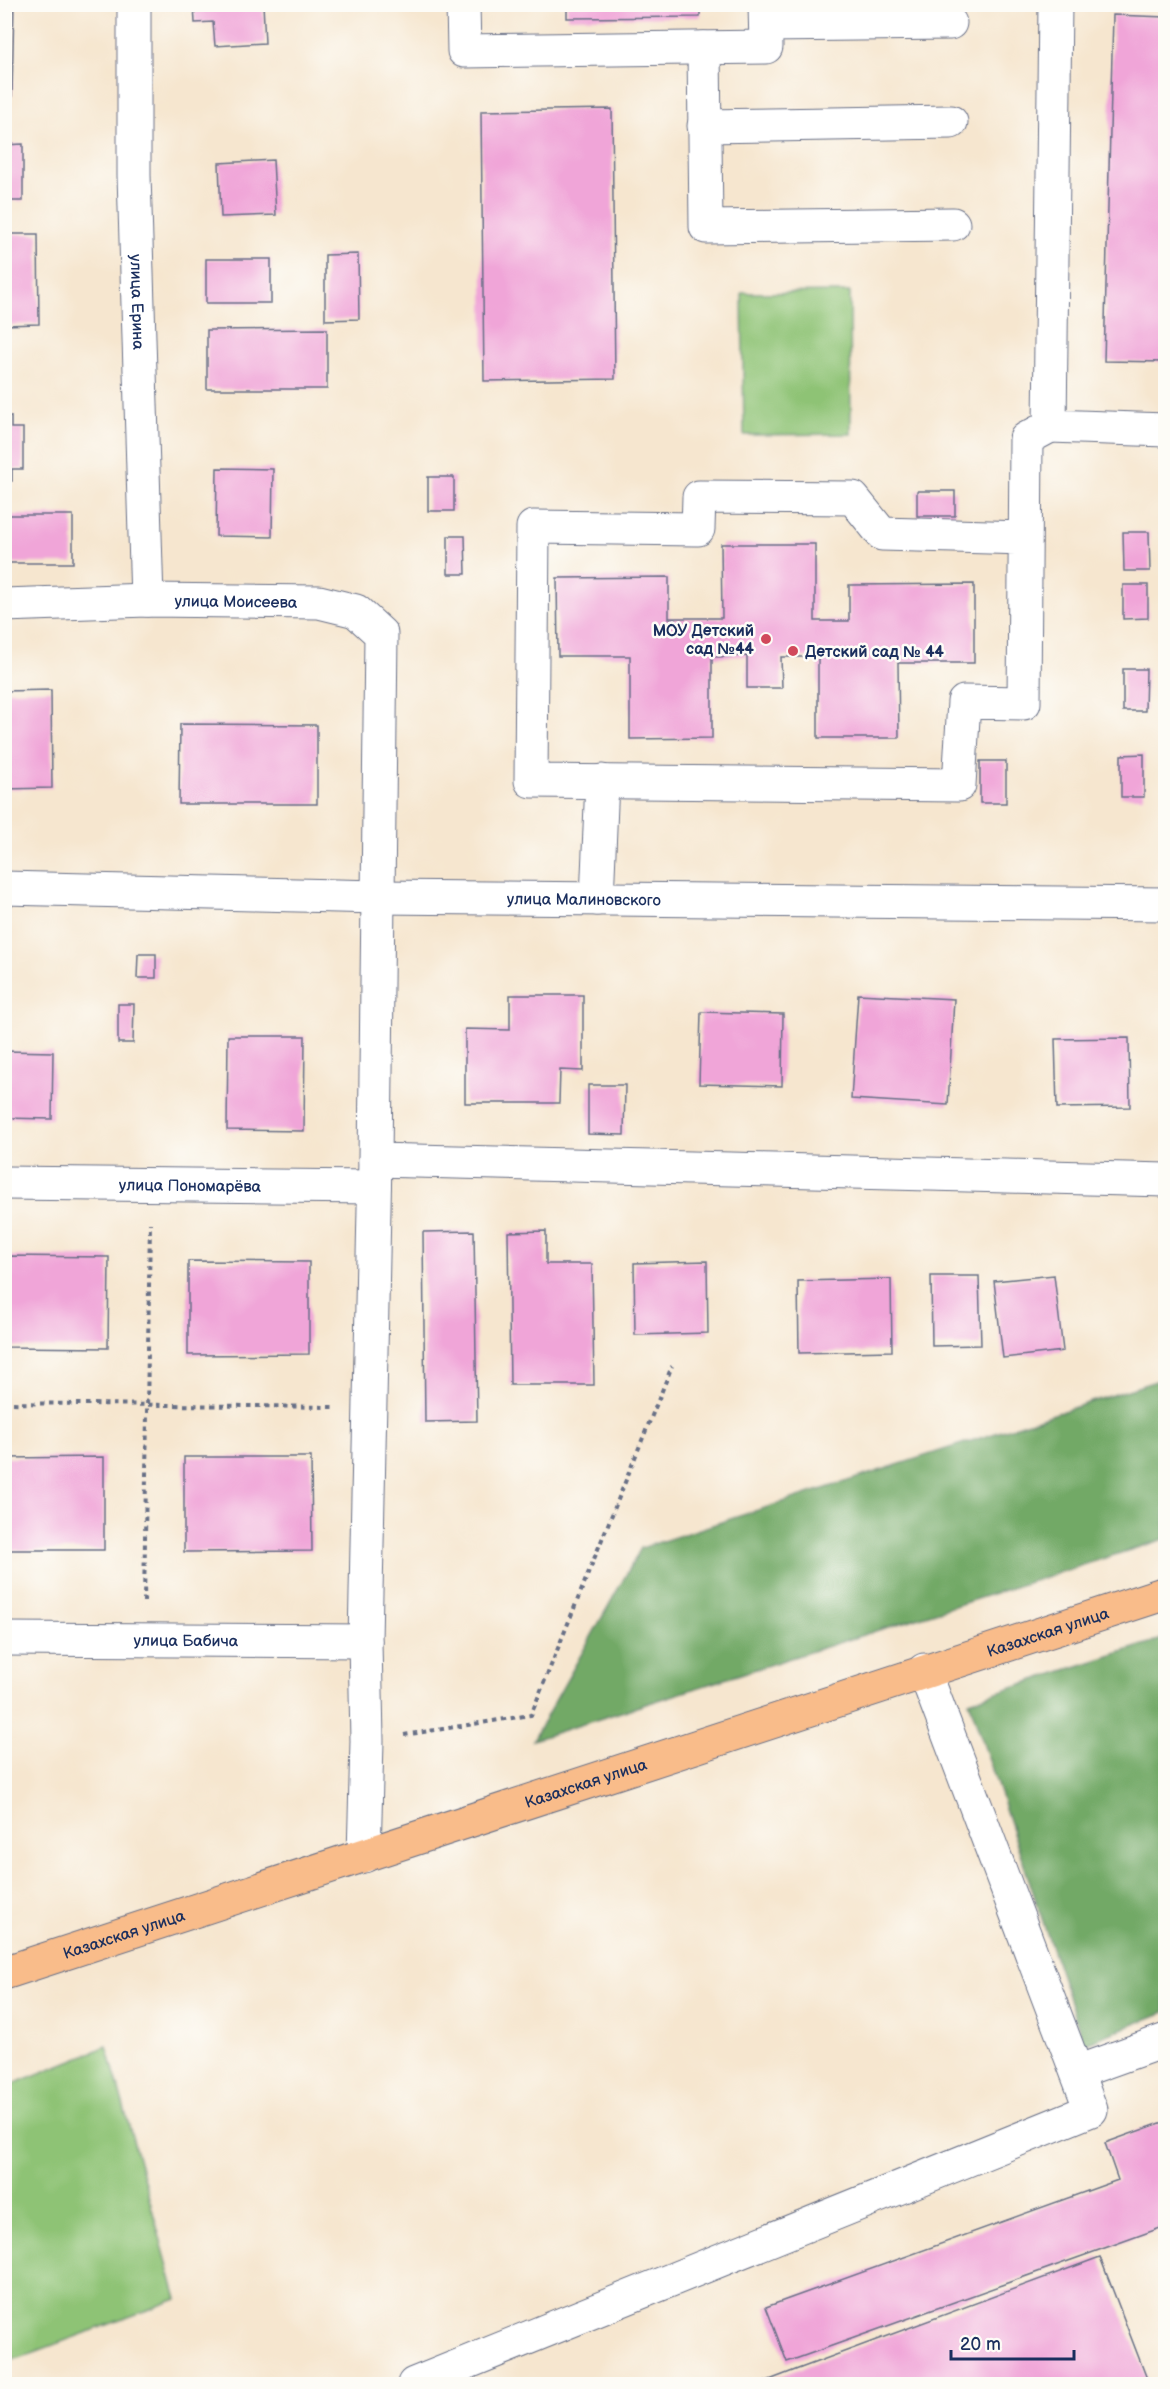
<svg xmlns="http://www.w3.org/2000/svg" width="1170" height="2389" viewBox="0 0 1170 2389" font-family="'Balsamiq Sans',sans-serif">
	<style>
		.green { fill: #8ec375; stroke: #54796a; stroke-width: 1.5 }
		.forest { fill: #72a966; stroke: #466c62; stroke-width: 1.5 }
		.building { fill: #f0a5d8 }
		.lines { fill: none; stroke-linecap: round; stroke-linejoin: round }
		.minor-casing { stroke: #686f86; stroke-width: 35 }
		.major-casing { stroke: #686f86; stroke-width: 35 }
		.path { stroke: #686f86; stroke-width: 4; stroke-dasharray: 4.5 4.5; stroke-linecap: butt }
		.minor { stroke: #fff; stroke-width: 33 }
		.major { stroke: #f9bc8a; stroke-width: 33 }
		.poi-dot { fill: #d1495b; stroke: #fdfcf7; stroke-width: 2 }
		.labels { text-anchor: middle; stroke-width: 5; stroke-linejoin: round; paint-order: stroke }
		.street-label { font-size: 16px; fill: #1b2f5e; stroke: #fdfcf7 }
		.poi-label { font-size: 16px; font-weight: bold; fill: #1b2f5e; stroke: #fdfcf7; text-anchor: end }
	</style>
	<rect width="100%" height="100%" fill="#fdfcf7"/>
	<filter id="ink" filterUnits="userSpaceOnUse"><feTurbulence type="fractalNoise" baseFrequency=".0167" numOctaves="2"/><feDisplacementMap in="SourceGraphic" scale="12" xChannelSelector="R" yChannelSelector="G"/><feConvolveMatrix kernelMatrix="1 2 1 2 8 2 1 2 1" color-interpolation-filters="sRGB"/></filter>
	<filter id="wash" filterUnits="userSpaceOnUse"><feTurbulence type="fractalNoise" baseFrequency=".008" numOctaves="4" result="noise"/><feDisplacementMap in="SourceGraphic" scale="24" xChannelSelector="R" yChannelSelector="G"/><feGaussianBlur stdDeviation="1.35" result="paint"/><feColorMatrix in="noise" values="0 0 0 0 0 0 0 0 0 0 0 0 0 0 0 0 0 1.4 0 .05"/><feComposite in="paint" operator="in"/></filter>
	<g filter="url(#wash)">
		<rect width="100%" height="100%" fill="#f6e6cf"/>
		<path class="green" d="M850 292 851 434 744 435 742 293Z
			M107 2046 177 2299 5 2363V2087Z"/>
		<path class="forest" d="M1165 1378V1539L533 1740 641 1548Z
			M1165 1638V2012L1084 2044 969 1701Z"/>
		<g id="blocks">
			<path class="building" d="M4 4H14L12 96 4 95Z
				M194 4H263L265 43 215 46 213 22 195 23Z
				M567 4H700V17L567 18Z
				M1113 15 1166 17V362L1104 361Z
				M612 109 615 379 484 381 481 111Z
				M23 144V201H4V145Z
				M273 160 276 215 221 217 219 163Z
				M4 234H38L39 324 4 325Z
				M358 254 359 319 325 320V255Z
				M206 259H271V303H206Z
				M327 329V389H207V330Z
				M4 416H11V428H23V469H12V481H4Z
				M217 468 273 469 272 537 216 536Z
				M428 477H454V511H428Z
				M917 491H955V516H917Z
				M4 515H73V563H4Z
				M1123 532H1149L1150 571H1124Z
				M448 536H465L466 574H448Z
				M721 544H815V621H849V585L974 584V663H898L899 738H818V657H781L782 688H747V656L712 657V738L630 739V656H558L557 578 669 577V618H722Z
				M1123 585H1148V618L1123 619Z
				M1123 669H1146L1145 711H1123Z
				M51 690 52 788 4 789V691Z
				M180 724 317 725V804H179Z
				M1144 754V797H1121V755Z
				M980 761H1006V803H980Z
				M138 954H156V978H137Z
				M858 994 954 999 948 1105 851 1099Z
				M510 995H583V1071L560 1070 559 1103H465V1029L510 1030Z
				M118 1004H134L133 1043H118Z
				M701 1012 783 1014 782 1086 699 1084Z
				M228 1036H305L304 1131 227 1130Z
				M1129 1038 1130 1107 1057 1108 1055 1039Z
				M4 1051 53 1052 52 1119 4 1118Z
				M588 1085H625L624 1135 588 1134Z
				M474 1231 477 1421 425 1422 423 1232Z
				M546 1231V1264H592L594 1385H510L508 1232Z
				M4 1256 109 1257 108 1348 4 1347Z
				M188 1261 309 1262V1354L188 1355Z
				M707 1261 708 1333 635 1335 634 1263Z
				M1054 1275 1063 1351 1003 1358 994 1281Z
				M931 1276H979L981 1345 932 1346Z
				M891 1279 892 1351 799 1353 798 1281Z
				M104 1457V1550H4V1458Z
				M184 1457H311L312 1551 184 1552Z
				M1166 2121V2226L787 2362 766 2307 1118 2180 1105 2143Z
				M1100 2257 1149 2384H759L798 2369Z"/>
		</g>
	</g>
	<g filter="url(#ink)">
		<use href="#blocks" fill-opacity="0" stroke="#686f86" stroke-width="1.5"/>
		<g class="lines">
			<g class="minor-casing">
				<g id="minor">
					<path id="s1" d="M134 4V175L147 600"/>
					<path d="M463 4 464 51 766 47 765 4"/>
					<path d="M1055 4 1050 426 1166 430"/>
					<path d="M766 25 950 23"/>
					<path d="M704 48 706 227 953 224"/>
					<path d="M704 126 951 122"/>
					<path d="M1025 538 882 534 853 498 699 497 698 529 533 527 531 781 959 785 964 702 1024 703 1026 439 1050 426"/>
					<path id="s2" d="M4 605 147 600 319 602 356 611 381 634 375 1160 365 1641 367 1741 364 1856"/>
					<path id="s3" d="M4 888 378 897 1166 904"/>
					<path d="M597 899 602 781"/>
					<path d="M375 1160 1166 1180"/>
					<path id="s4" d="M4 1183 374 1187"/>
					<path id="s5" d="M4 1639 365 1641"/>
					<path d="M1077 2072 1166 2040"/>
					<path d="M414 2384 1091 2110 924 1670"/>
				</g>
			</g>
			<g class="major-casing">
				<g id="major">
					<path id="s6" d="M4 1973 1166 1593"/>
				</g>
			</g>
			<path class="path" d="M4 1403 333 1407
				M144 1602 150 1223
				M404 1735 531 1715 672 1366"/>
			<use href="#minor" class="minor"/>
			<use href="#major" class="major"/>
		</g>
	</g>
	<g class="poi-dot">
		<circle cx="766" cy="639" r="6"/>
		<circle cx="793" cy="651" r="6"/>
	</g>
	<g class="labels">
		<g class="street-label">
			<text dy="6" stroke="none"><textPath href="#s1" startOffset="298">улица Ерина</textPath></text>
			<text dy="6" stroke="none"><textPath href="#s2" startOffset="232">улица Моисеева</textPath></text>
			<text dy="6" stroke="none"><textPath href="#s3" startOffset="580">улица Малиновского</textPath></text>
			<text dy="6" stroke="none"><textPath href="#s4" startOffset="186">улица Пономарёва</textPath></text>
			<text dy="6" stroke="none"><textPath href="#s6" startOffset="1098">Казахская улица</textPath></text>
			<text dy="6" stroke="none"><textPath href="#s5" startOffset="182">улица Бабича</textPath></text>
			<text dy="6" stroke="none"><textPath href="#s6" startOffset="612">Казахская улица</textPath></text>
			<text dy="6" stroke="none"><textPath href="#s6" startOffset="126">Казахская улица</textPath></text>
		</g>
		<g class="poi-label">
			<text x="754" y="636">МОУ Детский<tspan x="754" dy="18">сад №44</tspan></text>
			<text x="805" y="657" text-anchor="start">Детский сад № 44</text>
		</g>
	</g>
	<rect width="1170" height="2389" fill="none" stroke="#fdfcf7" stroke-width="24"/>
	<path d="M951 2350v9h123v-9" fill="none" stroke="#1b2f5e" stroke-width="3"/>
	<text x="960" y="2350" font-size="18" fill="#1b2f5e" stroke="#fdfcf7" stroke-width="4.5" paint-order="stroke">20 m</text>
</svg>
